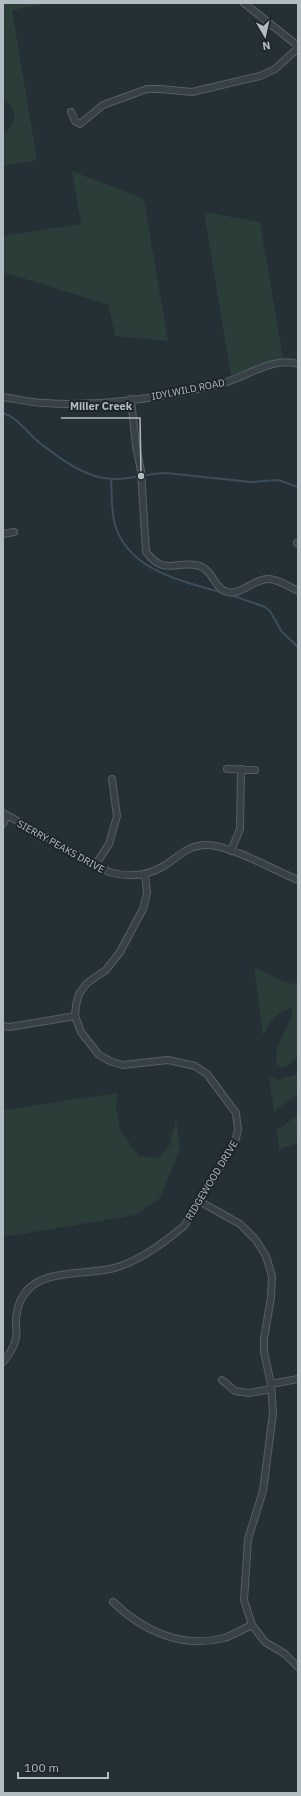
<svg xmlns="http://www.w3.org/2000/svg" width="301" height="1796" viewBox="0 0 301 1796" font-family="'IBM Plex Sans',sans-serif">
	<style>
		.green { fill: #2a3d39 }
		.lines { fill: none; stroke-linecap: round; stroke-linejoin: round }
		.stream { stroke: #3a4e5c; stroke-width: 2 }
		.street-casing { stroke: #555f65; stroke-width: 8 }
		.street { stroke: #374147; stroke-width: 6 }
		.labels { text-anchor: middle; stroke-width: 4; stroke-linejoin: round; paint-order: stroke }
		.street-label { font-size: 10px; fill: #b2bcc3; stroke: #1d262c }
		.leader { fill: none; stroke: #b2bcc3; stroke-width: 1.5 }
		.callout-dot { fill: #b2bcc3; stroke: #1d262c; stroke-width: 1.5 }
		.callout-label { font-size: 11px; text-anchor: middle; font-weight: bold; fill: #b2bcc3; stroke: #1d262c; stroke-width: 4; stroke-linejoin: round; paint-order: stroke }
	</style>
	<rect width="100%" height="100%" fill="#242f36"/>
	<path class="green" d="M3 3H50L12 10 37 160 3 166V132H6C18 121 16 108 3 99Z
		M72 171 144 199 168 341 115 336 109 305 3 272V236L81 224Z
		M204 212 260 222 283 358 265 362 231 376Z
		M254 967 290 984 298 982V1056L286 1067 281 1068 276 1062 277 1048 292 1015V1009C278 1008 269 1025 263 1035Z
		M298 1072V1094L274 1111 269 1076 277 1080 295 1075Z
		M118 1093 116 1106 121 1132 139 1156 159 1158 170 1144 176 1119 180 1149 160 1198 135 1215 3 1237V1110Z
		M298 1115V1143L279 1149 277 1130Z"/>
	<g class="lines">
		<path class="stream" d="M3 413C19 418 28 434 41 444 61 459 85 478 112 479 130 480 148 473 166 473L251 482 278 480 298 487
			M111 479C112 494 111 511 115 525 129 571 183 581 223 593
			M231 595 265 607 270 611 282 632 298 647"/>
		<g class="street-casing">
			<path id="street" d="M244 3 298 46
				M71 112 75 121 80 124 103 105 147 89H161L192 92 260 76 275 69 298 48
				M3 397C17 399 31 403 45 403 103 407 161 397 217 385 244 379 271 356 298 364
				M131 399 136 446 141 471 146 552C164 575 173 562 196 565 213 568 214 589 227 592 241 596 254 578 270 579 279 580 290 587 298 591
				M3 534 14 532
				M297 543H298
				M227 769 255 770
				M3 813 109 872C127 877 145 877 162 867 178 858 186 845 207 845 230 845 276 871 298 880
				M3 824 7 816
				M231 851 240 829 241 769
				M96 864 109 844 117 816 112 779
				M3 1026 10 1027 75 1016
				M199 1201 240 1224 256 1240 266 1256 272 1276 271 1297 264 1339V1352L271 1384 273 1413 263 1491 248 1539 244 1600 252 1625 265 1642 285 1654 298 1667
				M3 1362C9 1355 14 1347 16 1338 17 1333 16 1328 16 1323 16 1308 20 1295 33 1285 52 1271 87 1274 110 1269 135 1264 165 1242 184 1226L235 1143 238 1129 236 1113 207 1074 195 1066 168 1060 123 1065 112 1062 99 1055 81 1032 75 1016 76 1005 79 994 87 983 106 970 120 952 143 909 147 893 145 874
				M222 1380 235 1391 249 1393 271 1389
				M271 1384 298 1379
				M113 1602C143 1631 182 1649 224 1638 233 1635 243 1629 252 1625"/>
		</g>
		<use href="#street" class="street"/>
	</g>
	<g class="labels">
		<g class="street-label">
			<text transform="translate(188 389) rotate(-11)" y="4">IDYLWILD ROAD</text>
			<text transform="translate(61 846) rotate(29)" y="4">SIERRY PEAKS DRIVE</text>
			<text transform="translate(211 1180) rotate(-59)" y="4">RIDGEWOOD DRIVE</text>
		</g>
	</g>
	<path class="leader" d="M141 476L140 418H61"/>
	<circle class="callout-dot" cx="141" cy="476" r="4"/>
	<g class="callout-label">
		<text x="101" y="410">Miller Creek</text>
	</g>
	<rect width="301" height="1796" fill="none" stroke="#b2bcc3" stroke-width="8"/>
	<g transform="translate(265 36) rotate(171)" stroke="#1d262c" stroke-width="3" paint-order="stroke">
	<path d="M0-3L7 15L0 10L-7 15Z" fill="#b2bcc3"/>
	<text y="-6" font-size="11" font-weight="bold" text-anchor="middle" fill="#b2bcc3">N</text>
	</g>
	<path d="M18 1772v6h90v-6" fill="none" stroke="#b2bcc3" stroke-width="2"/>
	<text x="24" y="1772" font-size="12" fill="#b2bcc3" stroke="#1d262c" stroke-width="3" paint-order="stroke">100 m</text>
</svg>
